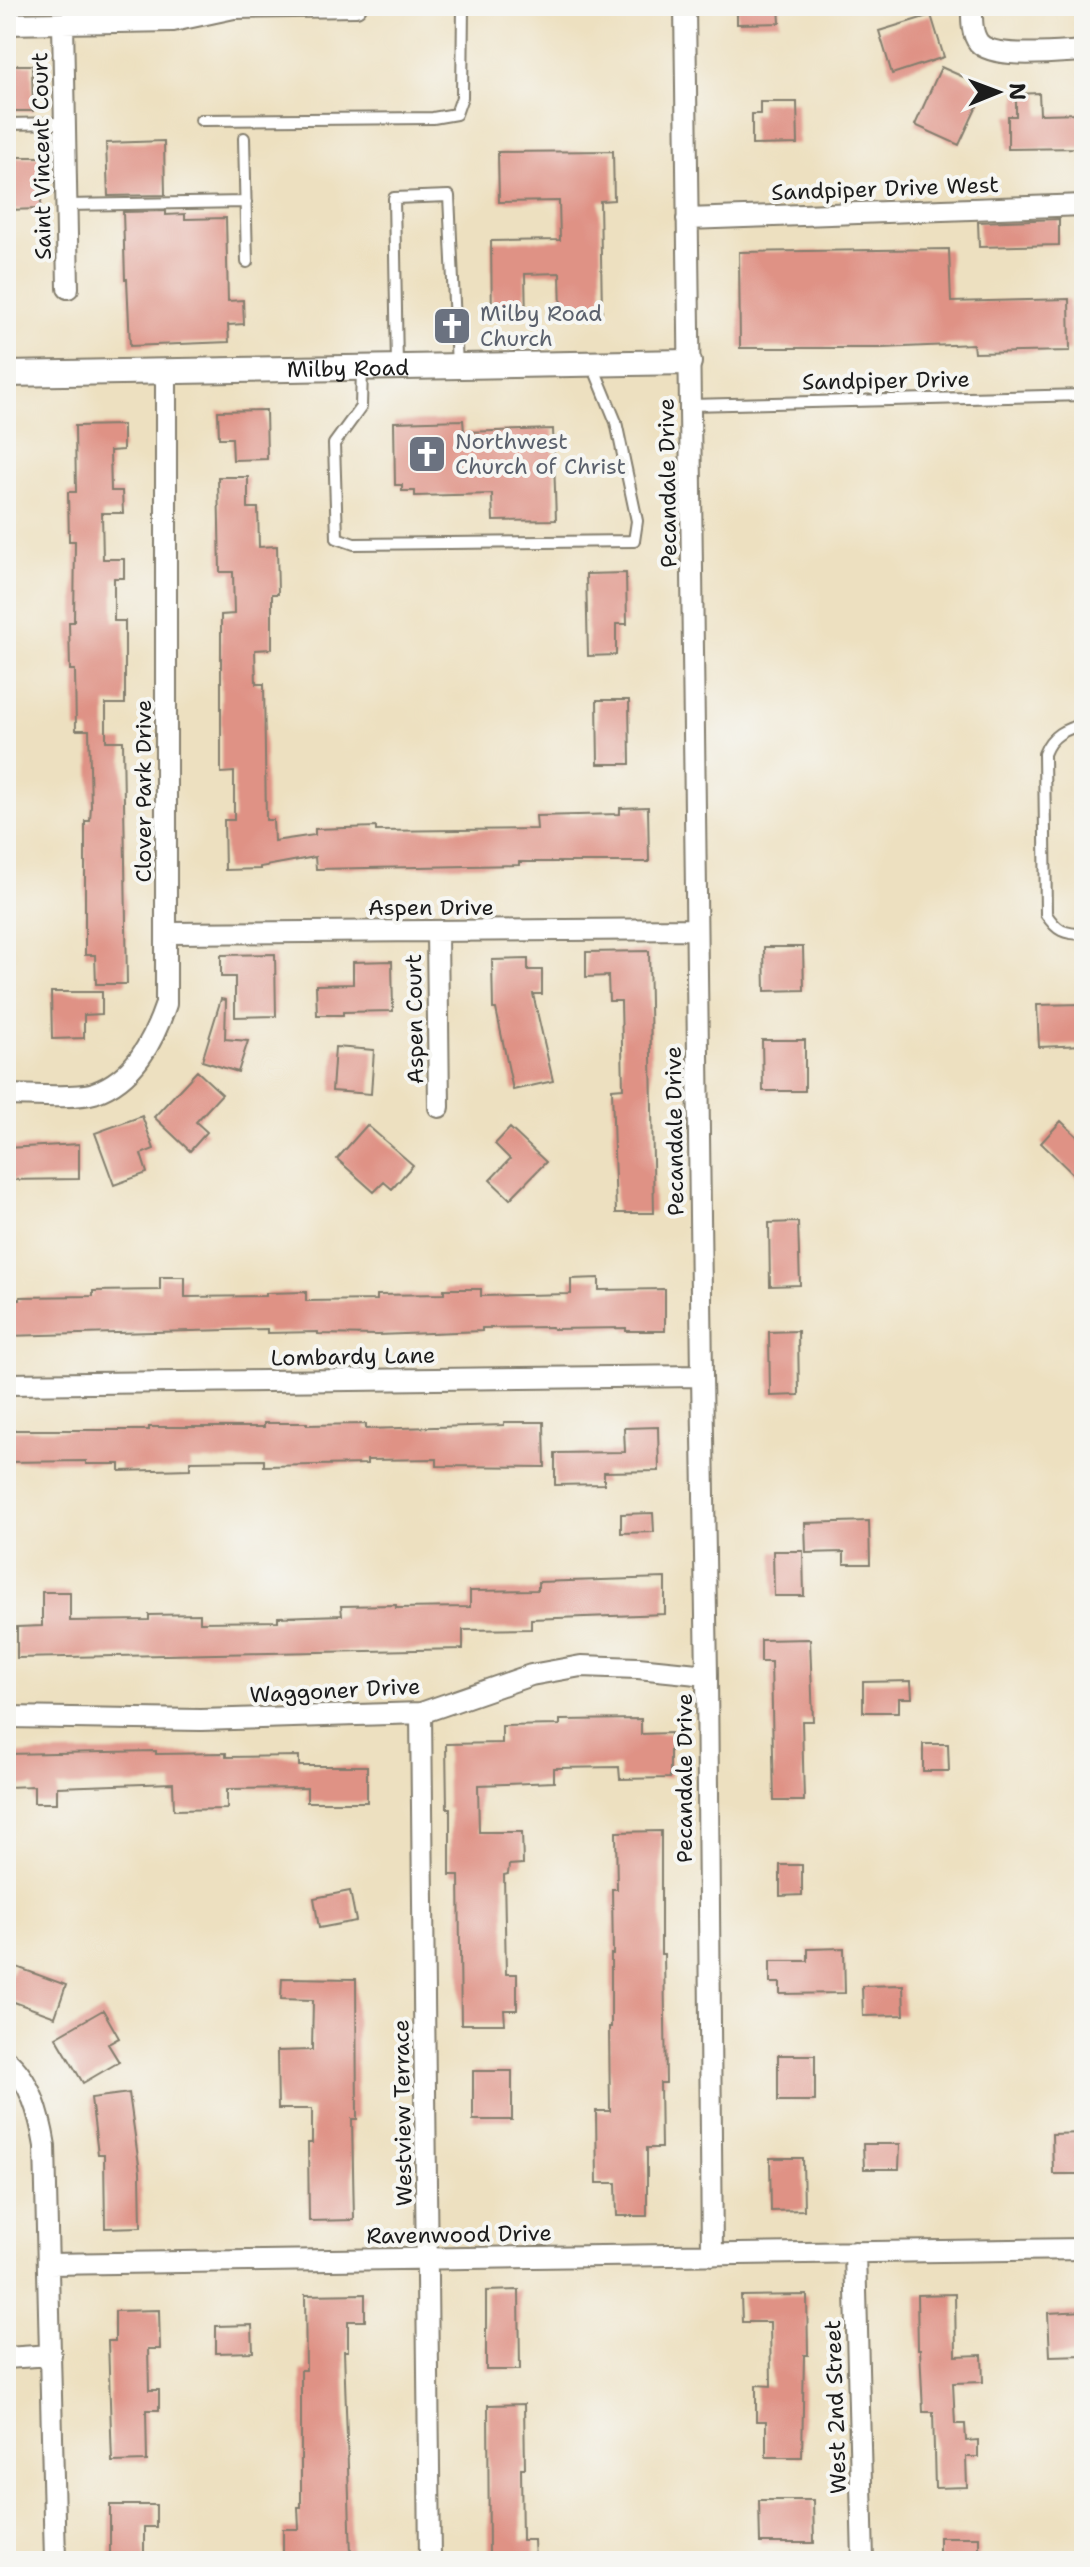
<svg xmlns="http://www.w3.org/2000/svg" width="1090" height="2567" viewBox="0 0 1090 2567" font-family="'Shantell Sans',sans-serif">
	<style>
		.building { fill: #df9285 }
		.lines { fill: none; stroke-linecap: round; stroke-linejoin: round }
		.service-casing { stroke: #847e6e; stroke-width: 14 }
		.minor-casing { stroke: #847e6e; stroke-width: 24 }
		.tertiary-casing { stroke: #847e6e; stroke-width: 28 }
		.service { stroke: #fff; stroke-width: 10 }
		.minor { stroke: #fff; stroke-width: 20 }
		.tertiary { stroke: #fff; stroke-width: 24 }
		.labels { text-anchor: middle; stroke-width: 8; stroke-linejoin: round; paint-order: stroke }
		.street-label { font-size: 22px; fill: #1c1c1c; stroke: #f6f6f2 }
		.worship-label { font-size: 22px; fill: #5b616d; stroke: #f6f6f2; text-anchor: start }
	</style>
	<rect width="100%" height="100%" fill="#f6f6f2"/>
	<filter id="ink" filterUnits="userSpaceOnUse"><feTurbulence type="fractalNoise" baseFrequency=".0125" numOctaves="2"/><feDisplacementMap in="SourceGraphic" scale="16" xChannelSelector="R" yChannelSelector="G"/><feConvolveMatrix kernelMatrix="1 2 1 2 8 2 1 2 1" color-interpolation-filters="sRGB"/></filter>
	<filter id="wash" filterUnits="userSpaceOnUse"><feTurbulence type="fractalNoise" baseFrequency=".006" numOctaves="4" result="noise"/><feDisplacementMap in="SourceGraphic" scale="32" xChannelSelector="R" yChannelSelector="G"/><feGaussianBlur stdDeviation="1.8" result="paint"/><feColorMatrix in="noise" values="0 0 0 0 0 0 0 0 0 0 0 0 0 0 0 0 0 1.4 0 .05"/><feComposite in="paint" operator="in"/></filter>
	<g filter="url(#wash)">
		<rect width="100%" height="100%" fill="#ede0c0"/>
		<g id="blocks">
			<path class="building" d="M737 6H779L780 23 737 24Z
				M931 15 944 57 892 74 879 31Z
				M6 65H32L33 111H6Z
				M941 67 986 87 959 145 915 125Z
				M1039 93 1040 114 1084 113V148L1008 149V116H1016V94Z
				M760 102H797L798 144 752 145V114H760Z
				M164 141 165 195 108 196 106 143Z
				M613 151 614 200 600 201 602 311 561 312 560 273 525 274 526 318 492 319 491 241 560 240 559 201 499 202 498 152Z
				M6 157H41V209L6 210Z
				M166 211V215L185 214V219L226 218 228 301 243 300 244 324 228 325 229 342 130 346 127 279H125L123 212Z
				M1059 219V245L979 247 978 222Z
				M949 249 951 302 1069 299 1070 351 974 353 973 344 881 348H740L739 252Z
				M266 410 267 459 233 460 232 438H219L218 411Z
				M463 420 464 432 553 429 556 520 493 521 492 494 415 496V491H402V485H395L394 422Z
				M123 425V450L110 451 111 491H122L123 513H102L103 559H124V578H114V621H125V704H106V741H123L127 984H96L95 955H85V821H90L91 806 89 730H76L75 670H70L69 622H74L75 541H69L68 492H76L75 426Z
				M218 477H248V508H258L259 547 277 546 278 594H272V649L255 650 256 684H264L266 820H273L274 841 315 835V829L376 827V831L537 829 536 816 620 814V808L648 807 649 862H519V865L316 869 315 857 260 867V869L225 870 224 820H234V772L221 773V615L234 614 233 572H220Z
				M626 573 627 624H616V655L588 656 586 574Z
				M597 700H629L630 764H598Z
				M764 947H803L804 990 765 991Z
				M649 951 654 1213H616L612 1089 623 1088 621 1001H609L608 976 586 977V952Z
				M275 954 276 1016 235 1017V977H221V955Z
				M528 959V970H542V994H533L553 1081 513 1090 496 1009H493L492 960Z
				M392 961 393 1011 343 1012V1015H317L316 985 353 984V962Z
				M51 992H102V1014L84 1015V1038L52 1039Z
				M221 999 226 1000 225 1039 248 1041 238 1072 202 1061Z
				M1084 1004 1083 1045 1039 1047 1037 1005Z
				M762 1040H805V1091H763Z
				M335 1047 374 1050 371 1094 332 1091Z
				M197 1071 222 1094 196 1122 207 1132 190 1151 154 1117Z
				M142 1116 154 1149 141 1154 147 1173 114 1185 95 1133Z
				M1061 1121 1084 1143V1185L1041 1143Z
				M367 1125 413 1165 392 1189 384 1182 374 1192 337 1159Z
				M510 1128 546 1162 510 1199 490 1180 510 1159 495 1144Z
				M79 1144V1179L6 1180V1148Z
				M798 1222 800 1285 770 1286 769 1223Z
				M160 1277H185V1297L266 1296V1293L306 1292V1301L377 1300V1295L444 1294V1289H481V1296L571 1294V1279L599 1278V1290L665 1289V1331H626V1328L553 1329 552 1327 482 1328V1331L378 1335 318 1334V1332L267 1333V1329L6 1336V1300H20V1297L93 1296V1291L160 1290Z
				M798 1331 799 1395 770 1396 769 1332Z
				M504 1422H544L545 1467 437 1466V1459L367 1460V1464L264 1466V1460L190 1461V1469L120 1471V1464H86V1461L6 1462V1430H149V1427H264V1423H307V1425L366 1424V1429L504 1425Z
				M658 1427 659 1471 604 1472V1484L555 1485V1453L625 1452 624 1428Z
				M653 1513 654 1532 621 1533V1514Z
				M869 1521 870 1564H844V1552L806 1553 805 1523Z
				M773 1551H803L804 1596H774Z
				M665 1578V1614L531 1619V1629L463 1630V1649L17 1658V1627L42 1626V1592H70V1621L149 1620V1615L200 1614V1622L278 1621V1617L342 1615 341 1606 396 1605V1608L470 1607V1591L538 1590V1582Z
				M810 1639 813 1721H802L804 1801H774L771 1662H761V1640Z
				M911 1681 912 1698H899V1712H863V1682Z
				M641 1719V1734L670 1733V1778L620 1779 619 1767 554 1768V1782L478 1785 479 1832H522L523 1864 509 1865 508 1874 504 1875 506 1974H517V2010H504L505 2024H461L459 1875H450V1808H447L446 1744 502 1743V1726L560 1725V1720Z
				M923 1744H948L949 1771H923Z
				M156 1751V1754L226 1753V1757L299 1756V1766H367V1802H307V1788L227 1789V1809L174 1810 173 1783 57 1787V1803H34V1786L6 1787V1754Z
				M661 1831V1954H664L666 2083H660L661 2148H647V2216H617L616 2183H597L596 2111H610L609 2027H611V1954H613L612 1889H617L616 1832Z
				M780 1865H802V1895L780 1896Z
				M350 1891 356 1921 319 1928 314 1898Z
				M844 1948 845 1993 780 1994V1983H770V1961H808V1949Z
				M14 1966 66 1985 55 2017 6 1999V1987Z
				M282 1978 356 1979 357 2119H352L354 2220 309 2221 308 2143H312V2109H278L277 2051 312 2050 313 2000 281 1999Z
				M903 1985 904 2015 863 2016 862 1986Z
				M103 2010 119 2038 108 2044 119 2062 83 2083 56 2037Z
				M778 2055H815V2101H778Z
				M473 2071H512V2120H473Z
				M129 2093 140 2172 141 2227 105 2228 104 2154H98L91 2098Z
				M1084 2133V2174H1053L1052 2134Z
				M863 2144H900L899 2169H864Z
				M770 2158H803L804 2210 771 2211Z
				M519 2290 520 2370H486V2291Z
				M365 2294V2321H348V2351H344L351 2555 283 2556V2529H299L298 2507H301V2370H306L305 2295Z
				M955 2294 956 2356 982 2355 983 2382 953 2383 955 2424H965L966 2441 978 2440V2457H966L967 2487 935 2488 933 2412H923L920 2349H918L917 2295Z
				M807 2295 808 2355H804L802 2457H766V2421H756V2385L771 2386 770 2322H742L741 2296Z
				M159 2310 160 2349H148L149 2390H159V2410H146L147 2461 112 2462 108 2341H115V2311Z
				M1084 2311V2355L1050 2356 1048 2313Z
				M252 2325 253 2352 216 2353V2326Z
				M524 2404 525 2468H521L522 2540H534L535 2561H489L488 2405Z
				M759 2500H813L814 2543H760Z
				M110 2505H156V2527H144V2561H110Z
				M939 2537H979V2561H939Z"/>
		</g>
	</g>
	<g filter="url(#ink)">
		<use href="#blocks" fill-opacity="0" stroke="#847e6e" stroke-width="2"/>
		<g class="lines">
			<g class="service-casing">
				<path id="service" d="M201 120 433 118 456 114 462 97 463 6
					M6 124 65 123
					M244 138 247 262
					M66 205 246 202
					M397 365 394 198 449 196 457 366
					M362 368 361 407 334 444 337 538 354 544 634 541 637 521 616 422 593 366
					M690 405 1084 395
					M1084 724C1065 729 1051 735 1044 754L1046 914C1057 931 1064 934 1084 934"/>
			</g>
			<g class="minor-casing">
				<path id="minor" d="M685 6 702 1376 707 1675 712 2255
					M972 6C972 18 971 33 979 43 994 60 1061 52 1084 51
					M63 23 68 288
					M6 24 173 21 234 8 356 6
					M687 219 1084 205
					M437 931 439 1107
					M167 933 696 929
					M6 1095C29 1095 74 1099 94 1093 134 1079 153 1042 166 1004V371
					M6 1384 702 1376
					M421 1713 430 2561
					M6 1717 201 1720 421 1713 531 1675 581 1666 638 1668 707 1675
					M6 2060C31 2080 40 2116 45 2146L55 2561
					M855 2252 863 2561
					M49 2264 1084 2249
					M6 2358 51 2355"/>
			</g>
			<g class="tertiary-casing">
				<g id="tertiary">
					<path id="s1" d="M6 374 689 362"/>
				</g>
			</g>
			<use href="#service" class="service"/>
			<use href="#minor" class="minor"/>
			<use href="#tertiary" class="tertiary"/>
		</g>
	</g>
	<defs>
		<g id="church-square" transform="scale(2)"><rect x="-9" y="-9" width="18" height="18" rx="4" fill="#6b7280" stroke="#f6f6f2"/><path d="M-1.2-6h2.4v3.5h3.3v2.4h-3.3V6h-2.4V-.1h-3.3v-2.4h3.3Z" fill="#fff"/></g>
	</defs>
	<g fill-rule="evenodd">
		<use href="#church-square" x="452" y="326"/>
		<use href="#church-square" x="427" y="454"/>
	</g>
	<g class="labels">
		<g class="street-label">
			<text transform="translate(41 156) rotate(-91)" y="8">Saint Vincent Court</text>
			<text transform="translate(885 188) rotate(-2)" y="8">Sandpiper Drive West</text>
			<text dy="8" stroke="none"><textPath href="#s1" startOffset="342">Milby Road</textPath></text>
			<text transform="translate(886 380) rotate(-1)" y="8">Sandpiper Drive</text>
			<text transform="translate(667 483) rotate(-91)" y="8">Pecandale Drive</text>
			<text transform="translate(143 791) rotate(-90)" y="8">Clover Park Drive</text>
			<text x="431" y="915">Aspen Drive</text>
			<text transform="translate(414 1019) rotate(-91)" y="8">Aspen Court</text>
			<text transform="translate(674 1131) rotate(-91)" y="8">Pecandale Drive</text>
			<text transform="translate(353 1356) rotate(-1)" y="8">Lombardy Lane</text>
			<text transform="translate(335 1690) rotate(-3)" y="8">Waggoner Drive</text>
			<text transform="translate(684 1778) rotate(-90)" y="8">Pecandale Drive</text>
			<text transform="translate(402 2113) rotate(-91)" y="8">Westview Terrace</text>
			<text transform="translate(459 2234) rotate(-1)" y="8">Ravenwood Drive</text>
			<text transform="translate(835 2407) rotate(-92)" y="8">West 2nd Street</text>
		</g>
		<g class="worship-label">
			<text x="480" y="321">Milby Road<tspan x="480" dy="25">Church</tspan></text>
			<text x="455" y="449">Northwest<tspan x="455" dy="25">Church of Christ</tspan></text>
		</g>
	</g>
	<rect width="1090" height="2567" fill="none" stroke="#f6f6f2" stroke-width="32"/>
	<g transform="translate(998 92) rotate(89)" stroke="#f6f6f2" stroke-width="6" paint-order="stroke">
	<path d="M0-6L14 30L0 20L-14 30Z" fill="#1c1c1c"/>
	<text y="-12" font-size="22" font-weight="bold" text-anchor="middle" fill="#1c1c1c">N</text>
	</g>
</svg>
